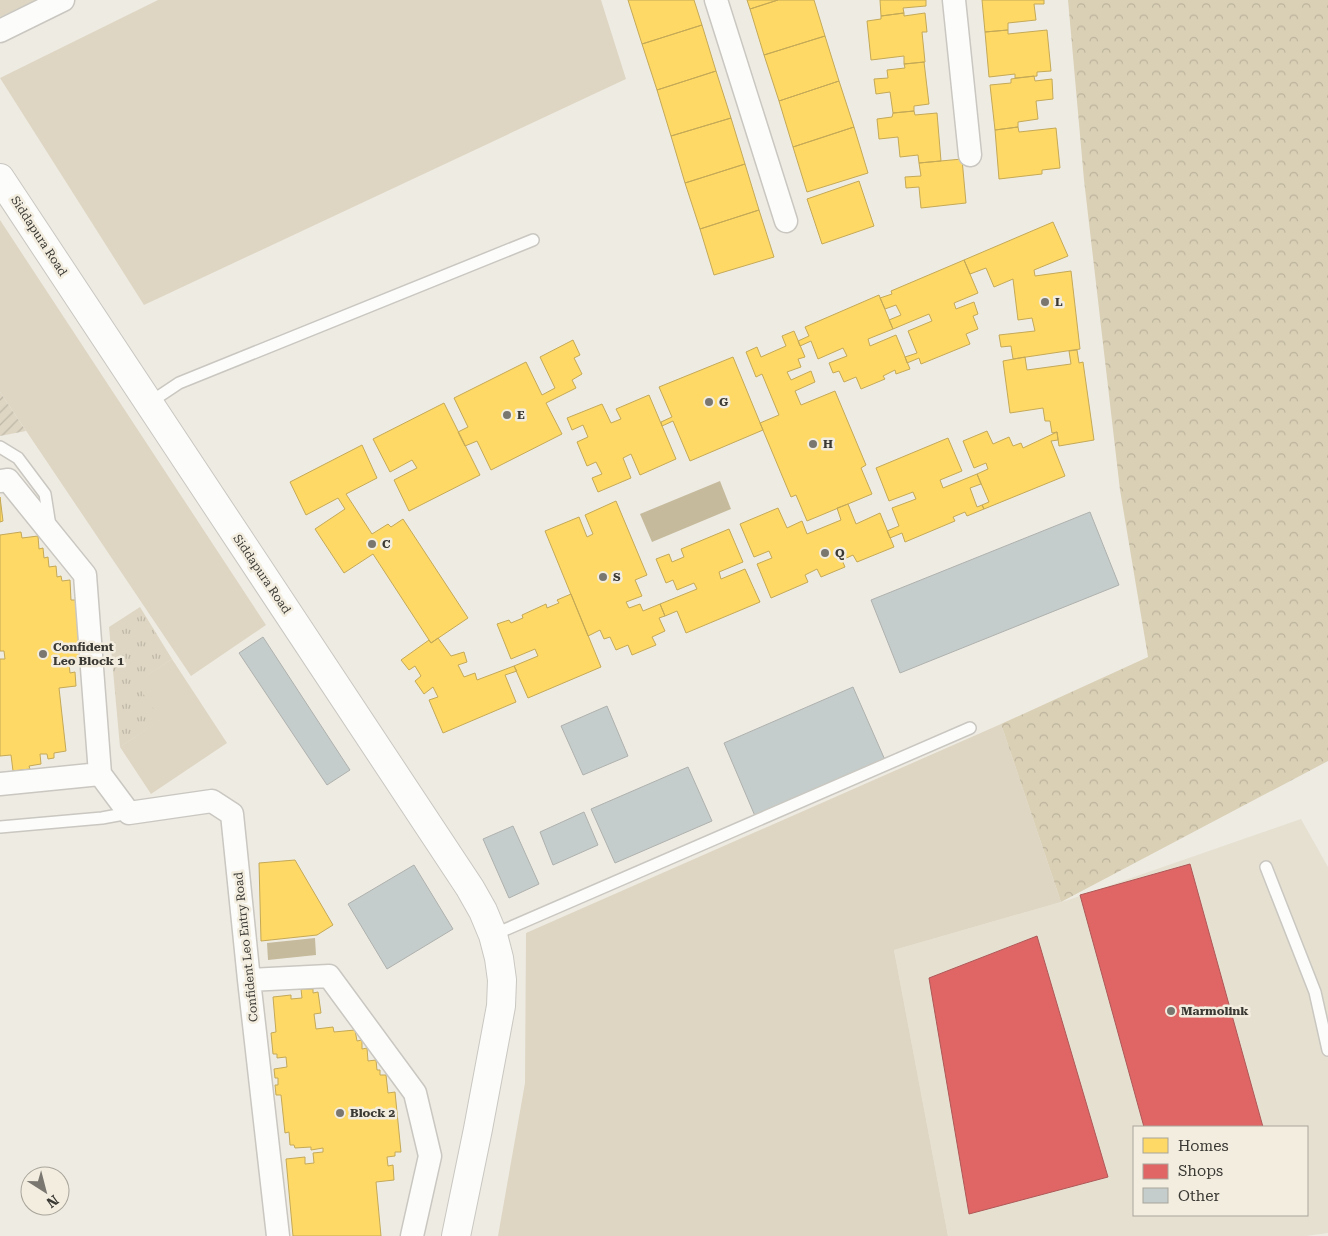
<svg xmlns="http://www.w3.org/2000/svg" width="1328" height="1236" viewBox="0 0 1328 1236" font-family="'Roboto Serif',serif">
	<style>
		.built { fill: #e6e0d1; fill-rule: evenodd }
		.grass { fill: #ded6c3 }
		.forest { fill: url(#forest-crowns) }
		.park { fill: url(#park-tufts) }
		.garden { fill: url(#garden-furrows) }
		.water { fill: #c5ba9c }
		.homes { fill: #ffd966; stroke: #c4a957 }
		.shops { fill: #e06666; stroke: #ae5857 }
		.building { fill: #c4cdcb; stroke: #afb1ae }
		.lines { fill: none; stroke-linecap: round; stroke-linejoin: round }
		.lane-casing { stroke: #c9c7c0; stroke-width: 14 }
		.street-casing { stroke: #c9c7c0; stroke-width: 25 }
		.secondary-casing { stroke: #c9c7c0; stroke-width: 30 }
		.lane { stroke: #fcfcfb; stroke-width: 11 }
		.street { stroke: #fcfcfb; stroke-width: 22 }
		.secondary { stroke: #fcfcfb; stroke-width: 28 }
		.poi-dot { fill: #7a7771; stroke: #f2eddf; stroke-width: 2 }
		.labels { text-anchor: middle; stroke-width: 5; stroke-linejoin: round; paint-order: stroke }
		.street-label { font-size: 12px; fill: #3b3934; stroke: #f2eddf }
		.poi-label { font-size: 12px; font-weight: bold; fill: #3b3934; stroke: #f2eddf; text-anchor: start }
	</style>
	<defs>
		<pattern id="forest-crowns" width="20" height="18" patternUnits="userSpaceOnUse" patternTransform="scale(1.25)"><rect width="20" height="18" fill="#dad0b6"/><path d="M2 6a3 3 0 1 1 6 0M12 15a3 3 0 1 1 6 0" fill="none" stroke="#bcb39d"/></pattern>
		<pattern id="park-tufts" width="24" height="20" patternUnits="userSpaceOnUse" patternTransform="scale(1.25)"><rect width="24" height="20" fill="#ded6c3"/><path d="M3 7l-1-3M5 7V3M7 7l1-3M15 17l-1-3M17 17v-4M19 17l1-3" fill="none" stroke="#bfb8a8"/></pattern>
		<pattern id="garden-furrows" width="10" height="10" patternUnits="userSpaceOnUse" patternTransform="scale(1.25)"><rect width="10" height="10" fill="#ded6c3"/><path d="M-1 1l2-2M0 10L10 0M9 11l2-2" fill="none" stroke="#bfb8a8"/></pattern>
	</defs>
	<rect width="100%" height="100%" fill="#eeebe3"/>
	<path class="built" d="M1301 819 1328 867V1233L1306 1236H948L894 950 1068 900ZM1134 1127H1307V1215H1134Z"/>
	<path class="grass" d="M0 0H37L0 17Z
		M158 0H601L626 79 144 305 0 78Z
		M0 220 266 625 191 676 0 392Z
		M172 659 227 743 151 794 120 747 160 720 135 683Z
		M1001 724 1061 902 894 950 948 1236H498L525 1083 526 933Z"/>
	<path class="forest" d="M1068 0H1328V761L1061 902 1001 724 1148 657 1120 490 1084 180Z"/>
	<path class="park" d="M140 607 172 659 136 683 161 720 120 747 109 627Z"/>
	<path class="garden" d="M0 392 26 431 0 436Z"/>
	<path class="water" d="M720 481 731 509 652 542 640 514Z
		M315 938 316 955 268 960 267 943Z"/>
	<path class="homes" d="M628 0H694L702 25 642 44Z
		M747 0H778L750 9Z
		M778 0H814L825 36 764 55 750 9Z
		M880 0H926V6L903 8 904 13 881 16Z
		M982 0H1044V4H1034L1036 20 1008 23V30L985 32Z
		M904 13V16L925 13 927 32H922L925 62 904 64V56L871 60 867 21 881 19V16Z
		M702 25 716 71 657 90 642 44Z
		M1008 30V34L1047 30 1051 71 1037 72V76L1015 78V74L989 77 985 32Z
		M825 36 839 81 779 101 764 55Z
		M924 62 929 104 914 106V111L893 113 890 92 876 94 874 79 888 78 887 70 905 68 904 64Z
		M716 71 731 118 671 136 657 90Z
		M1034 76 1035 81 1052 79 1053 99 1036 101 1038 119 1018 122V127L995 130 990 85 1011 83V79Z
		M839 81 854 127 793 147 779 101Z
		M914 111 915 115 937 113 941 161 919 163 918 155 900 157 898 137 879 139 877 119 892 117 893 113Z
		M731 118 745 164 685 183 671 136Z
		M854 127 868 173 807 192 793 147Z
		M1018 127 1019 132 1056 128 1060 168 1042 170V174L999 179 995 130Z
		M962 159 966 203 921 208 919 187 906 188 905 177 921 176 919 163Z
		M745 164 759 210 700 229 685 183Z
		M859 181 874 226 822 244 807 199Z
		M759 210 774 257 714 275 700 229Z
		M1053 222 1068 256 1034 270 1035 276 1071 271 1080 349 1013 359 1011 346 1001 347 999 335 1035 331 1032 318 1018 320 1013 279 994 287 986 268 970 274 964 260Z
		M964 260 978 293 954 303 956 309 974 302 978 314 973 316 978 329 966 334 970 344 921 364 919 358 907 363 905 357 917 353 908 331 932 321 929 314 893 329 889 320 901 315 896 305 885 309 880 298 892 294 891 291Z
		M879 295 893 329 868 339 870 346 896 335 910 369 896 374 895 370 883 376 885 379 861 389 856 377 844 382 839 371 833 373 829 363 847 356 843 348 818 359 811 341 800 346 798 341 809 336 805 327Z
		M794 331 805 357 798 359 801 367 787 372 791 380 811 371 815 382 795 391 801 405 835 391 866 465 861 468 872 494 807 521 796 495 791 497 760 423 779 415 762 374 756 377 746 352 757 347 761 357 786 346 782 336Z
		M573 340 580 355 574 358 582 374 572 380 576 388 546 403 562 434 491 470 477 441 465 446 458 432 468 427 454 398 526 362 542 395 555 388 540 357Z
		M1077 350 1079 363 1083 362 1094 440 1059 446 1057 432 1052 433 1050 421H1045L1043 408 1010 413 1003 361 1025 357 1027 370 1071 364 1069 351Z
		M733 357 763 430 690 461 673 421 662 426 661 422 672 417 659 387Z
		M649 395 676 459 640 475 631 454 623 458 631 478 598 492 592 478 602 474 596 462 587 466 577 442 588 437 583 425 572 430 567 418 602 404 611 423 621 419 616 409Z
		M444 403 480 475 409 511 394 480 417 468 412 460 390 472 373 439Z
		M987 431 993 444 1009 437 1013 446 1021 443 1023 448 1057 432 1058 440 1051 441 1065 476 984 509 982 505 989 502 977 474 988 469 986 463 974 468 963 441Z
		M948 438 962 471 940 480 943 488 977 474 981 484 970 488 977 507 982 505 984 509 967 516 965 512 953 517 955 521 905 542 902 533 890 538 887 531 899 526 892 508 916 499 913 492 889 501 876 468Z
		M362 445 377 478 346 494 372 534 388 524 391 527 403 519 468 618 431 643 373 554 344 573 315 529 345 509 338 498 306 515 290 482Z
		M0 497 3 521 0 522Z
		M616 501 647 575 635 580 642 596 626 602 629 608 640 604 643 611 660 604 665 616 659 618 665 631 652 637 656 645 632 655 628 645 616 650 610 637 604 639 600 630 588 636 545 531 579 517 587 537 593 534 585 515Z
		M848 504 856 524 880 513 894 547 857 562 853 555 842 560 845 567 821 577 817 569 805 575 808 582 771 598 757 564 772 558 769 551 754 557 740 524 778 508 787 528 802 521 807 534 841 520 837 508Z
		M729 529 743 562 719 572 721 579 745 569 760 602 686 633 677 611 665 616 660 604 697 589 694 583 677 590 673 580 666 583 656 559 669 554 672 562 684 557 681 549Z
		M21 532 22 538 38 536 39 549 43 548 44 558 48 557 49 567 56 566 57 577 61 576 62 581 70 580 71 600H76L81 656 77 657V662L69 663 70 673 75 672 76 686 59 688 66 751 54 753V758L48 759 47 754H40L41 764 29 766 30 769 13 771 11 755 0 756V659H5L4 651H0V535Z
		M571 594 601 667 528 698 514 666 538 656 535 649 511 659 497 624 509 620 511 623 523 618 522 615 546 604 547 608 559 603 557 600Z
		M438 638 451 656 464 652 467 662 458 665 464 677 475 673 477 680 514 666 517 671 505 675 516 702 443 733 429 700 438 697 433 687 424 694 415 681 421 676 415 666 409 670 401 660 429 640 431 643Z
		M295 860 333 925 317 935 261 941 259 863Z
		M301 989H313V993L318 992 321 1013 314 1014 316 1029 333 1027 334 1032 355 1030 357 1041 362 1040V1049L367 1048 368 1061 376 1060 377 1070H380V1075H386L388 1093 395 1092 401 1152H395V1156L387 1157 388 1166 393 1165 394 1180 376 1182 381 1236H293L286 1159 305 1157V1164L314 1163 313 1153 323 1152V1148L311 1150V1147L295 1148 294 1145H290L289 1132 285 1133 281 1095H276L275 1085H278V1078H275L274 1069 287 1067 286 1057 277 1058V1054H273L271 1033 276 1032 273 997 291 995V999L302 998Z"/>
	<path class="shops" d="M1190 864 1263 1127H1144L1080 895Z
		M1037 936 1108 1177 969 1214 929 978Z"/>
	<path class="building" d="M1090 512 1119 585 900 673 871 600Z
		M263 637 350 770 327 785 239 653Z
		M853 687 885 760 755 816 724 743Z
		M607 706 628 756 583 775 561 726Z
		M688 767 712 821 615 863 591 809Z
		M584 812 598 845 553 865 540 832Z
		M513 826 539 884 509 898 483 839Z
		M414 865 453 929 387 969 348 904Z"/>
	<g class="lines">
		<g class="lane-casing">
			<path id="lane" d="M149 403 179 383 533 240
				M0 447 18 458 45 494 50 526
				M0 827 102 818 129 813
				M1266 867 1315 992 1328 1050
				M493 935 970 728"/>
		</g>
		<g class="street-casing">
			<path id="street" d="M716 0 786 221
				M954 0 970 155
				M0 31 63 0
				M0 481 8 480 85 575 100 774 129 813 212 801 232 814 249 980 278 1236
				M0 784 100 774
				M249 980 329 976 415 1093 430 1156 412 1236"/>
		</g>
		<g class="secondary-casing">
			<path id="secondary" d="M0 178 470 888 483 911 493 935 499 958 502 980 501 1006 478 1129 456 1236"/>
		</g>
		<use href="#lane" class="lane"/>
		<use href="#street" class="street"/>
		<use href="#secondary" class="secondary"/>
	</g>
	<g class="poi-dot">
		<circle cx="1045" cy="302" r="5"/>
		<circle cx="709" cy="402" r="5"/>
		<circle cx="507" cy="415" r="5"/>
		<circle cx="813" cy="444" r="5"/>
		<circle cx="372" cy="544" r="5"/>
		<circle cx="825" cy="553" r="5"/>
		<circle cx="603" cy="577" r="5"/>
		<circle cx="43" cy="654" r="5"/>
		<circle cx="1171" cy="1011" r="5"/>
		<circle cx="340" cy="1113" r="5"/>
	</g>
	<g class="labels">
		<g class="street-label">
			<text transform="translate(39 236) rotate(57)" y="4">Siddapura Road</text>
			<text transform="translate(262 574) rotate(56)" y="4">Siddapura Road</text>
			<text transform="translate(246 947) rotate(-96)" y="4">Confident Leo Entry Road</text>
		</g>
		<g class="poi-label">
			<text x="1055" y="306">L</text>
			<text x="719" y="406">G</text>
			<text x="517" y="419">E</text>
			<text x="823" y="448">H</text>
			<text x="382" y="548">C</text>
			<text x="835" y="557">Q</text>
			<text x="613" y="581">S</text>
			<text x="53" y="651">Confident<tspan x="53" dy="14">Leo Block 1</tspan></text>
			<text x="1181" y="1015">Marmolink</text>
			<text x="350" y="1117">Block 2</text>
		</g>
	</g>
	<rect x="1133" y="1126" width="175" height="90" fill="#f2eddf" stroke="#a9a59b"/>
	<rect x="1143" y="1138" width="25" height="15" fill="#ffd966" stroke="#a9a59b"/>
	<text x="1178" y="1151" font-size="15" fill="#3b3934">Homes</text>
	<rect x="1143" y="1164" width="25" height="15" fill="#e06666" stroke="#a9a59b"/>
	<text x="1178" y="1176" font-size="15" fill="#3b3934">Shops</text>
	<rect x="1143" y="1188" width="25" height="15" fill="#c4cdcb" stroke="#a9a59b"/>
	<text x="1178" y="1201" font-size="15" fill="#3b3934">Other</text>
	<g transform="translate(45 1191) rotate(144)"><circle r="24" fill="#f2eddf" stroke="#a9a59b"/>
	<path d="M0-4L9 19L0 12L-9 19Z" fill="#7a7771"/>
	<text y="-8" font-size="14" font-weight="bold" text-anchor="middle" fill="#3b3934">N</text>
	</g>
</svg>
